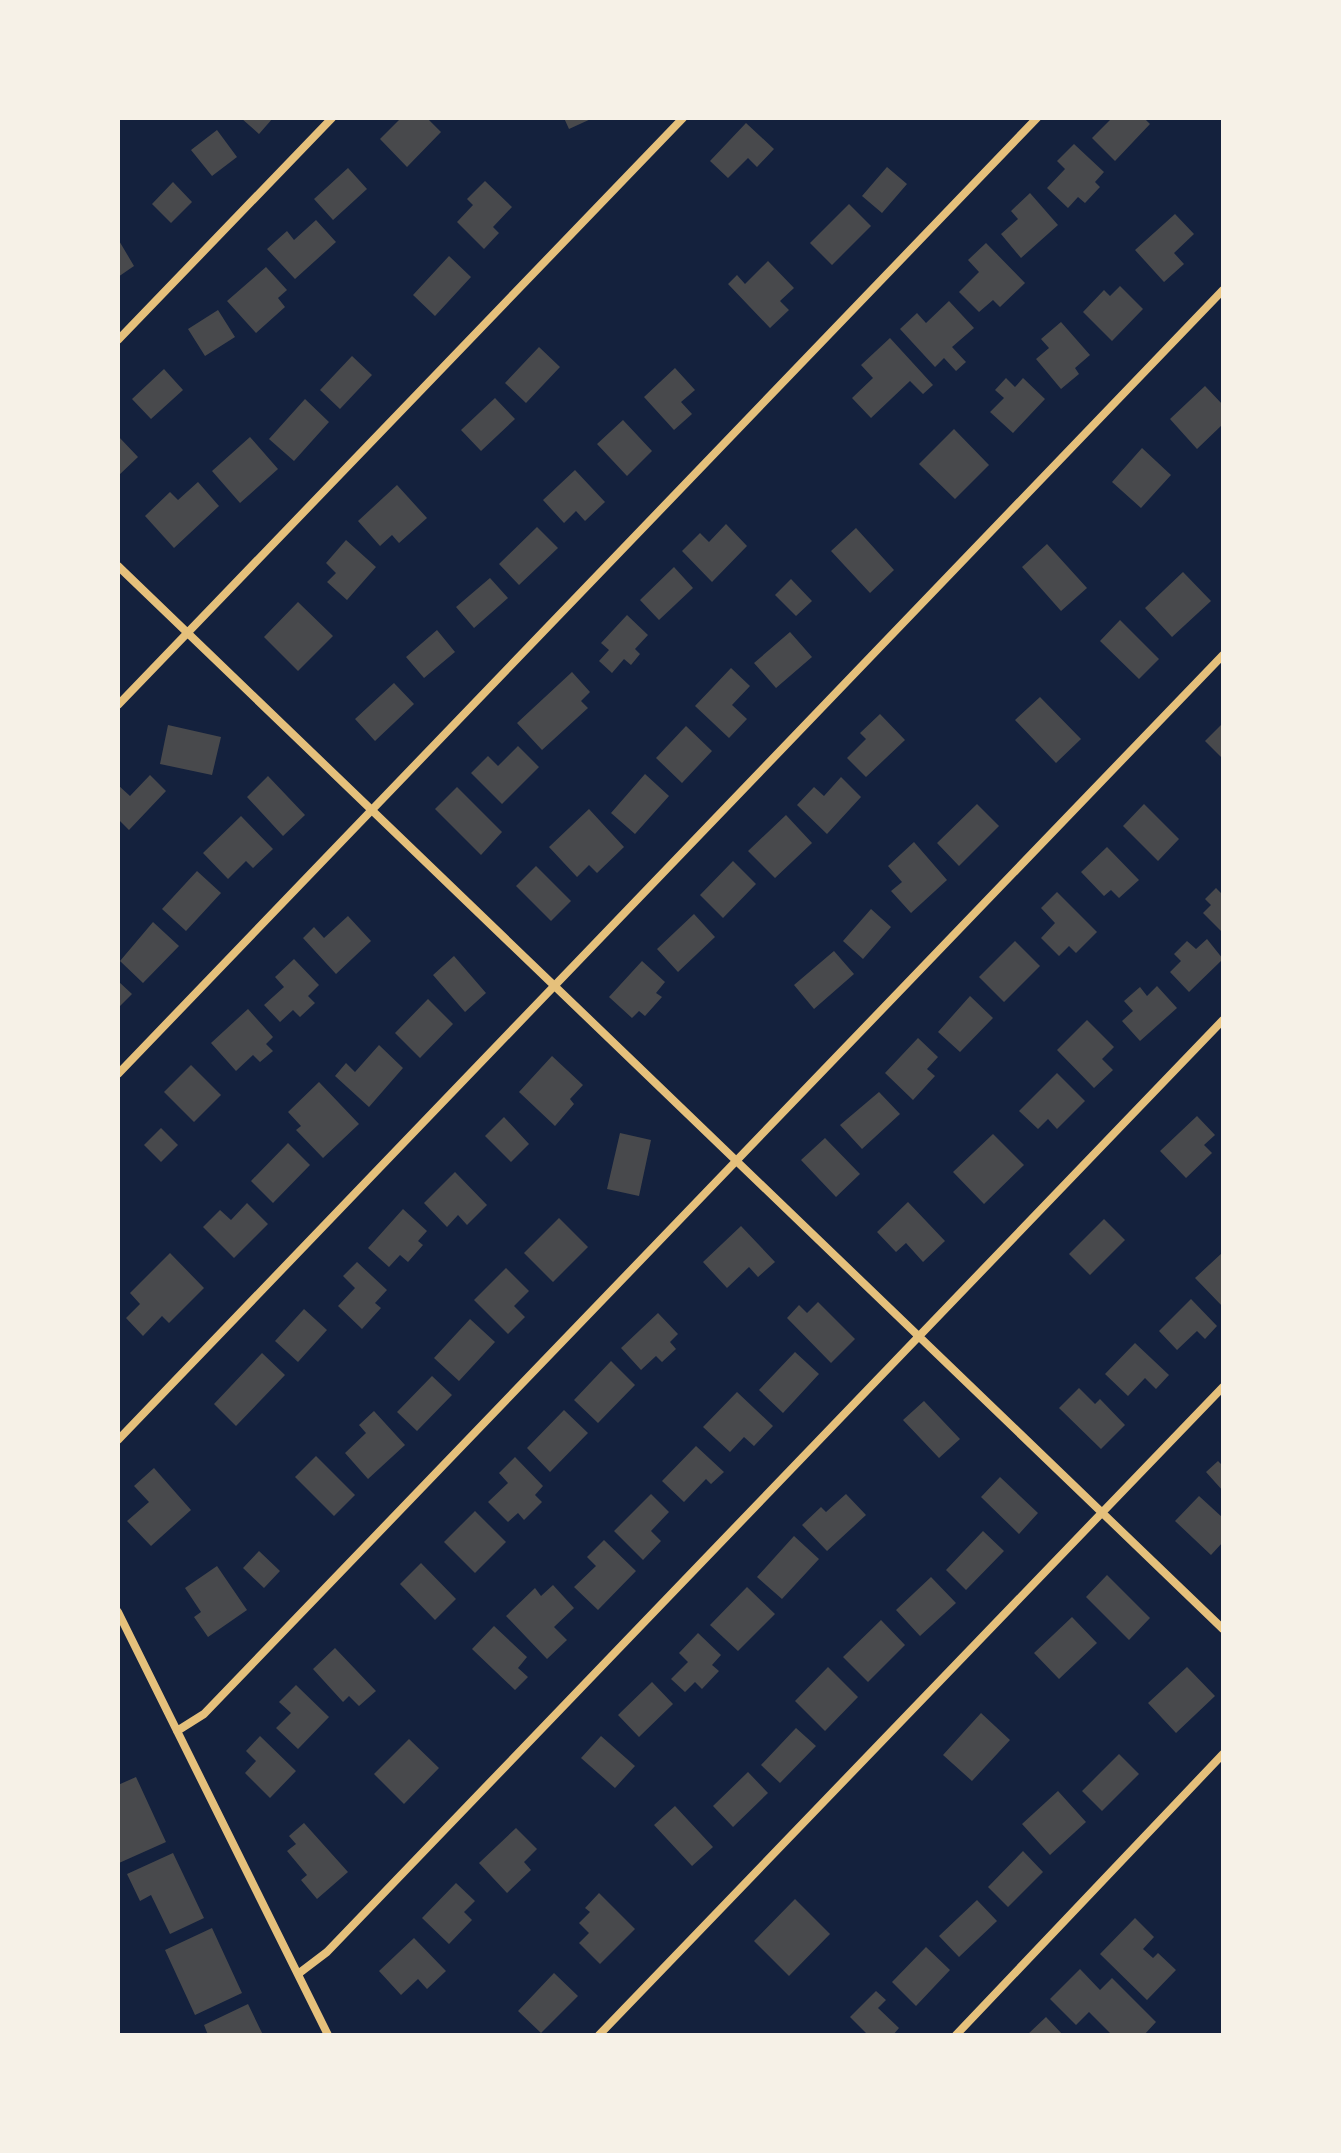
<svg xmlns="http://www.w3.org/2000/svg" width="1341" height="2153" viewBox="0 0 1341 2153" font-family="'Noto Sans',sans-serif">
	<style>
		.building { fill: #48494c }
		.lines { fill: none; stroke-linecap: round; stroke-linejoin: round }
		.minor { stroke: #e5c07b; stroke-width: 8 }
	</style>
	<rect width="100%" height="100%" fill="#14213d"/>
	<path class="building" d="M241 118H273L259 134Z
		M401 118H427L441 132 407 167 380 139Z
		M564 118H593L569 129Z
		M1108 118H1144L1150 124 1115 161 1092 138 1110 120Z
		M746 123 774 149 757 167 748 158 728 178 710 161Z
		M217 130 237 157 212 176 191 150Z
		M1074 144 1104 172 1095 182 1100 187 1085 203 1078 197 1068 208 1047 188 1065 169 1057 161Z
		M887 167 907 184 882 213 862 196Z
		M348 168 367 189 333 220 314 199Z
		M485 181 512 207 493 227 499 233 484 249 457 222 473 205 467 199Z
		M173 182 192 202 171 223 152 204Z
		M1030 193 1058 225 1021 258 1001 234 1018 219 1011 211Z
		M849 204 871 226 832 265 810 243Z
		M1175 214 1194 234 1174 253 1184 264 1164 282 1135 250Z
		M316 220 336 242 295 279 267 249 287 231 294 240Z
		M118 239 134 266 118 277Z
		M986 243 1025 283 1000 307 993 300 979 312 959 292 979 272 968 260Z
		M449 256 471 277 435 316 413 295Z
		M768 261 794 288 780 301 789 310 770 328 728 284 737 275 745 284Z
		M266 267 287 290 278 298 285 307 256 333 227 301Z
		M1120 286 1143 309 1112 341 1083 312 1104 290 1110 296Z
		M949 301 974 328 952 347 966 362 956 371 944 358 935 367 900 329 917 313 926 323Z
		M218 310 235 337 205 356 188 329Z
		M1061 322 1090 355 1075 368 1079 374 1061 389 1036 359 1049 348 1041 339Z
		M890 338 933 385 923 394 910 381 871 418 852 398 873 378 861 365Z
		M539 347 560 367 526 403 505 383Z
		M352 356 372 375 340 409 320 390Z
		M675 368 695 390 681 402 692 414 674 430 644 397Z
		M164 369 183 390 151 419 132 399Z
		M1006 378 1015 387 1023 378 1045 399 1013 433 990 412 1004 398 995 390Z
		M1205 386 1223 405V424L1197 449 1170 419Z
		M495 398 515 419 481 451 461 430Z
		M305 399 329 422 294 461 269 439Z
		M623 420 652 451 627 476 597 444Z
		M954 429 989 465 955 499 919 464Z
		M118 436 138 457 118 476Z
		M250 437 278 469 240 503 212 471Z
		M1142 448 1171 475 1141 508 1112 482Z
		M575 470 605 502 585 521 576 511 564 523 543 500Z
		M198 482 219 506 174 548 145 516 170 492 178 500Z
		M397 485 427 518 399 543 392 535 380 546 358 521Z
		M726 524 747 546 712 582 682 551 700 533 709 542Z
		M537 527 558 548 519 585 499 564Z
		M856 528 894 570 870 593 831 551Z
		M346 540 376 567 347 600 327 582 336 573 326 563Z
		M1047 544 1087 588 1061 611 1022 567Z
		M674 567 693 588 659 620 640 600Z
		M1183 572 1211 601 1172 637 1145 608Z
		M490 578 508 598 474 628 456 607Z
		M791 579 812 601 796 616 775 595Z
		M298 602 333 636 298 671 264 637Z
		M627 615 648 635 635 649 640 654 631 665 624 659 612 673 599 661 609 650 601 643Z
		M1120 620 1159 659 1139 679 1100 641Z
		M437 630 455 652 424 678 406 657Z
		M790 632 812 657 776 688 754 663Z
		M731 668 750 686 732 705 747 719 729 738 695 706Z
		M572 672 590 692 581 701 588 708 542 750 517 723Z
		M394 683 414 704 375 741 355 719Z
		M1040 697 1081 739 1056 763 1015 720Z
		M880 714 905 740 866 777 847 758 866 739 860 733Z
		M1223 723V759L1205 741Z
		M168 725 221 737 212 775 160 764Z
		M686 726 712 751 682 783 656 758Z
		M518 746 539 767 502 804 471 773 488 756 498 766Z
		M645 774 669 796 635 834 611 813Z
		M150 775 166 791 129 830 118 819V785L130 796Z
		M268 776 305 815 283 836 247 797Z
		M841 777 861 797 827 834 797 805 814 787 824 796Z
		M457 787 502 832 481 855 435 809Z
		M977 804 999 826 959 866 937 843Z
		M1144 804 1179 839 1158 861 1123 826Z
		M589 809 624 847 597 873 589 865 577 877 549 847Z
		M786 815 812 843 775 878 748 851Z
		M241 816 273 849 253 868 246 861 228 879 203 853Z
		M914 842 947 880 911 913 891 891 902 882 888 866Z
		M1107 847 1139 880 1119 898 1111 890 1104 896 1081 872Z
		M733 861 756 884 723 918 700 895Z
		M536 866 571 901 551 921 516 886Z
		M197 871 221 893 186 931 162 909Z
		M1216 888 1223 895V933L1203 913 1211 905 1205 899Z
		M1057 892 1097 932 1076 953 1069 946 1059 956 1041 938 1055 923 1041 908Z
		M871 909 891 927 863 959 843 941Z
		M694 914 715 937 678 972 657 949Z
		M348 916 371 941 336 974 303 938 314 927 324 938Z
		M153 922 179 946 143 983 120 961Z
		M1207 939 1223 959 1189 992 1170 972 1181 961 1174 954 1187 941 1196 949Z
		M1015 941 1040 966 1004 1002 979 977Z
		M834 951 854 974 814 1009 794 985Z
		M454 956 486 993 465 1012 433 975Z
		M294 959 319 985 308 996 315 1003 300 1017 293 1010 280 1022 264 1005 284 987 275 977Z
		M642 961 665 982 656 993 662 997 645 1016 639 1011 632 1018 609 997Z
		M118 981 132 994 118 1008Z
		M1157 986 1177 1008 1140 1041 1122 1021 1133 1011 1124 1001 1140 987 1147 996Z
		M970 996 993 1018 960 1052 938 1032Z
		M428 999 453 1024 420 1058 395 1033Z
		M248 1009 273 1037 266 1044 273 1051 260 1062 253 1055 236 1071 211 1043Z
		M1087 1020 1114 1047 1102 1059 1113 1070 1094 1088 1057 1050Z
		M918 1038 938 1057 927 1069 935 1076 913 1100 885 1073Z
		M379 1045 403 1068 369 1107 335 1076 346 1063 355 1072Z
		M552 1056 583 1085 570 1099 574 1104 555 1126 519 1092Z
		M191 1065 221 1095 194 1122 164 1092Z
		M1057 1073 1085 1101 1057 1129 1048 1119 1038 1129 1019 1111Z
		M319 1082 359 1124 323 1158 296 1130 301 1126 288 1112Z
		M879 1092 900 1114 862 1149 840 1125Z
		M1197 1116 1215 1135 1204 1145 1212 1153 1186 1178 1160 1151Z
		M504 1117 529 1144 511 1162 485 1136Z
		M161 1128 178 1145 161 1162 144 1145Z
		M620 1133 651 1140 639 1196 607 1189Z
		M993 1134 1024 1165 984 1204 953 1172Z
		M825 1138 860 1174 836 1197 801 1160Z
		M288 1143 310 1165 273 1203 251 1181Z
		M455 1172 487 1205 467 1225 458 1215 447 1227 424 1203Z
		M908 1202 945 1241 923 1262 906 1243 896 1252 877 1232Z
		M247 1203 268 1224 234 1258 203 1227 220 1210 231 1220Z
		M403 1209 427 1231 418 1241 423 1245 408 1262 400 1255 389 1267 368 1248Z
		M559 1218 588 1247 553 1282 524 1253Z
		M1104 1219 1125 1240 1090 1275 1069 1254Z
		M741 1226 775 1262 758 1277 749 1267 727 1288 703 1262Z
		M1223 1252V1307L1195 1278Z
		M170 1253 204 1288 169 1323 162 1316 143 1336 126 1318 140 1304 130 1293Z
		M357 1262 387 1290 375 1303 381 1308 362 1329 338 1306 355 1288 343 1276Z
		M506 1268 529 1291 514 1306 525 1317 508 1334 474 1300Z
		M1191 1299 1217 1326 1205 1339 1197 1331 1177 1350 1159 1331Z
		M818 1302 855 1339 831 1363 787 1318 799 1305 807 1313Z
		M304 1309 327 1330 298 1362 275 1341Z
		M658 1313 678 1334 670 1342 676 1349 662 1362 656 1356 641 1370 621 1348Z
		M470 1319 495 1342 459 1381 434 1358Z
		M1135 1343 1169 1375 1156 1389 1145 1378 1128 1396 1105 1374Z
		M795 1352 819 1374 783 1413 759 1390Z
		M262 1353 285 1375 236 1426 214 1404Z
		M611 1361 635 1385 598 1423 574 1400Z
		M432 1376 452 1395 417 1431 397 1412Z
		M1079 1388 1095 1404 1100 1399 1125 1425 1101 1449 1059 1408Z
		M737 1392 773 1426 754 1446 744 1437 730 1452 703 1427Z
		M924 1401 960 1439 939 1458 903 1420Z
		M564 1410 588 1433 550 1472 527 1448Z
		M374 1411 405 1445 368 1479 345 1453 366 1433 359 1425Z
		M696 1446 724 1472 711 1484 706 1479 684 1502 662 1481Z
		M316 1456 355 1495 334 1516 295 1477Z
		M515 1457 543 1486 535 1495 542 1502 524 1520 518 1513 508 1522 488 1502 508 1483 499 1473Z
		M1218 1461 1223 1466V1491L1206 1472Z
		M154 1468 191 1510 151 1546 127 1521 149 1502 134 1486Z
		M1000 1477 1038 1513 1019 1534 981 1497Z
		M651 1494 669 1512 651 1531 661 1541 643 1560 614 1531Z
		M846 1494 866 1515 827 1551 802 1525 821 1507 826 1512Z
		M1199 1496 1223 1518V1542L1211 1555 1175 1521Z
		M475 1511 506 1542 475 1573 444 1542Z
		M983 1531 1004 1551 966 1590 946 1570Z
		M794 1536 819 1559 782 1599 757 1577Z
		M604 1540 636 1571 598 1610 574 1587 596 1566 587 1557Z
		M259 1551 280 1571 264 1588 243 1568Z
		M421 1563 456 1599 435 1620 400 1584Z
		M217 1566 247 1610 208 1637 194 1617 201 1612 185 1588Z
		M1107 1575 1150 1618 1129 1640 1086 1597Z
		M931 1577 956 1603 920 1636 896 1610Z
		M553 1585 574 1608 554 1627 567 1640 547 1659 506 1616 535 1588 541 1596Z
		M747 1587 775 1614 738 1651 710 1625Z
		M1072 1617 1097 1643 1059 1679 1034 1653Z
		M881 1620 905 1645 868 1682 843 1657Z
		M494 1626 527 1657 518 1668 528 1677 515 1690 472 1649Z
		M698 1633 721 1655 712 1665 719 1671 702 1689 695 1682 685 1692 671 1679 688 1662 679 1653Z
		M335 1648 376 1691 359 1706 349 1696 343 1702 313 1669Z
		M828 1667 858 1697 825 1731 795 1701Z
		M1187 1667 1215 1696 1176 1733 1148 1703Z
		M652 1682 673 1704 639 1737 618 1715Z
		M296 1685 329 1717 298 1749 276 1728 291 1713 279 1702Z
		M981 1713 1010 1740 972 1781 943 1755Z
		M796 1728 816 1746 780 1783 761 1765Z
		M260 1736 296 1771 270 1798 245 1773 256 1761 246 1751Z
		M601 1736 635 1766 615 1788 581 1758Z
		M409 1739 439 1768 404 1804 374 1774Z
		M1119 1754 1139 1774 1102 1811 1082 1791Z
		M748 1772 768 1793 733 1827 713 1806Z
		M136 1777 166 1842 119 1863 118 1785Z
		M1058 1791 1086 1822 1050 1855 1022 1824Z
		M675 1806 713 1847 692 1866 654 1825Z
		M304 1823 348 1872 317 1899 301 1880 307 1875 287 1851 296 1844 289 1836Z
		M516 1828 537 1849 524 1862 531 1870 507 1893 479 1863Z
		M1023 1851 1043 1872 1008 1907 988 1887Z
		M173 1853 204 1918 170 1934 151 1895 140 1901 127 1874Z
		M456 1883 475 1901 464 1912 472 1920 449 1944 422 1918Z
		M599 1893 635 1929 600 1964 579 1943 589 1933 579 1923 590 1912 585 1908Z
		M795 1899 830 1934 789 1976 754 1941Z
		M977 1900 997 1921 959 1957 939 1936Z
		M1135 1918 1154 1937 1143 1949 1153 1958 1158 1953 1176 1970 1147 2000 1100 1954Z
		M212 1928 242 1993 195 2015 165 1950Z
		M414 1938 446 1971 427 1989 418 1979 401 1995 379 1971Z
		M926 1947 950 1970 916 2006 892 1982Z
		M1080 1969 1100 1990 1112 1978 1156 2022 1144 2035H1112L1089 2012 1076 2025 1050 1999Z
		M554 1973 578 1996 541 2033 518 2011Z
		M876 1991 886 2000 878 2008 899 2028 893 2035H868L850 2017Z
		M248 2004 263 2035H208L204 2025Z
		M1046 2017 1063 2035H1027Z"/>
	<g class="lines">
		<path class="minor" d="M118 340 332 118
			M118 566 1223 1629
			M118 705 683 118
			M118 1074 1037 118
			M118 1440 1223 290
			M118 1612 328 2035
			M177 1731 204 1714 1223 655
			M298 1974 327 1952 1223 1020
			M599 2035 1223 1387
			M956 2035 1223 1754"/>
	</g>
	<rect width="1341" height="2153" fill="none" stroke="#f6f1e7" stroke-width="240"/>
</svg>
